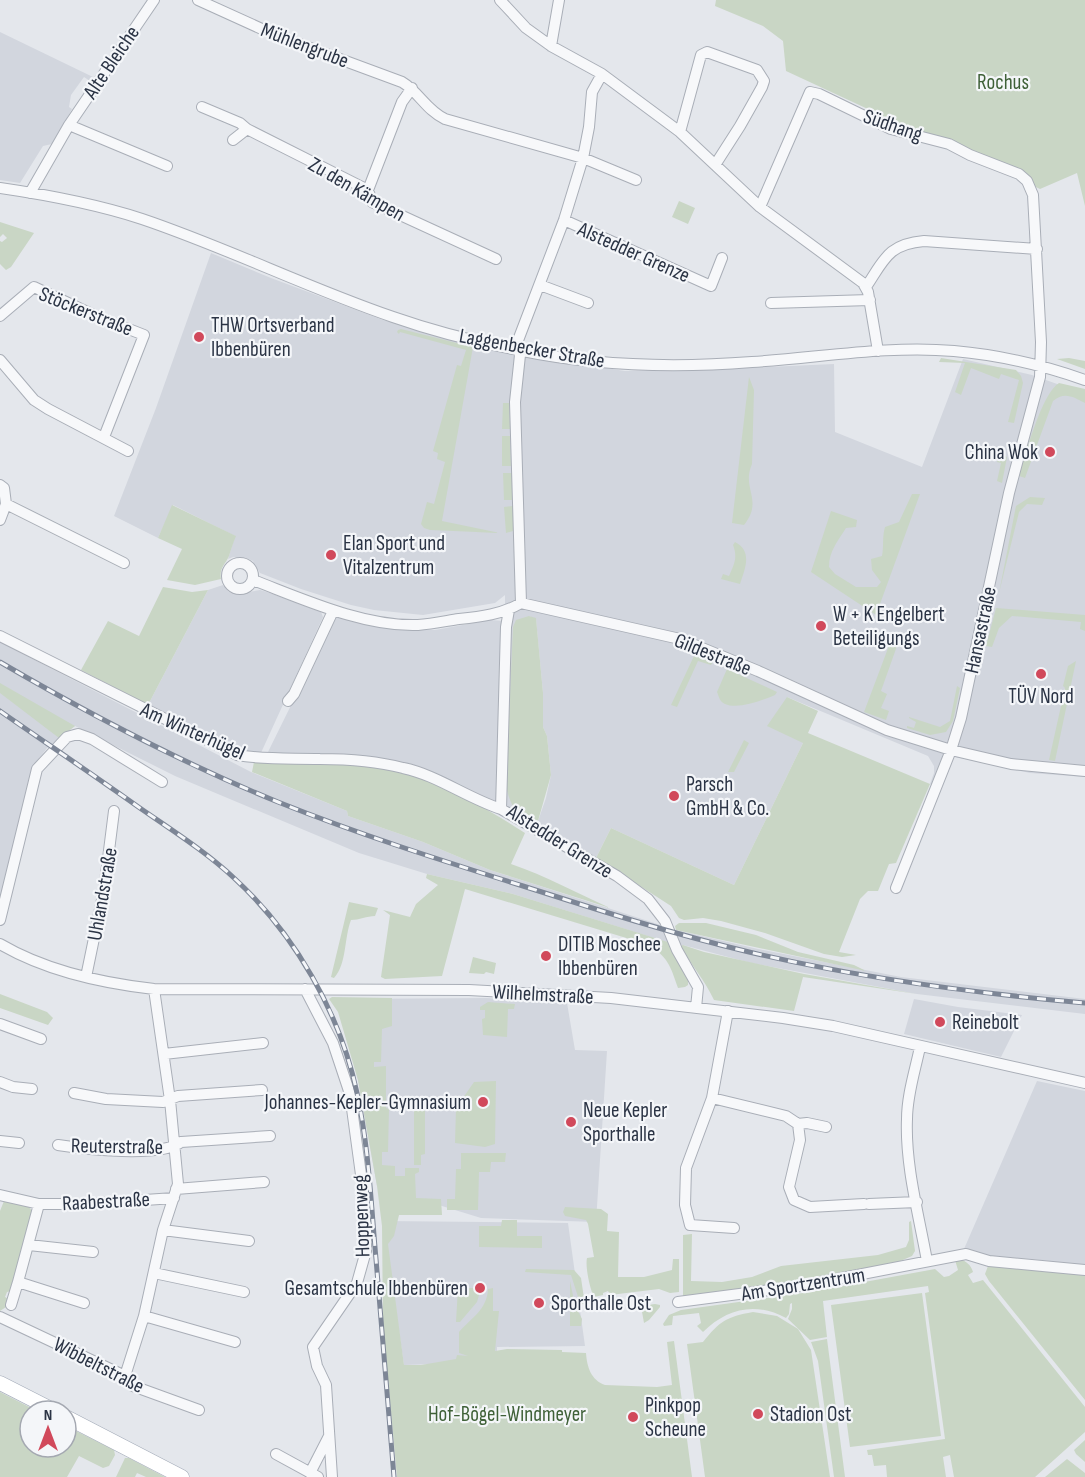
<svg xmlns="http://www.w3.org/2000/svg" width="1085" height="1477" viewBox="0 0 1085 1477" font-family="'Sofia Sans Condensed',sans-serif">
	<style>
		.built { fill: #d2d6de; fill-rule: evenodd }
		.green { fill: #c9d6c5 }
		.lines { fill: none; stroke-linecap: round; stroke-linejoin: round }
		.minor-casing { stroke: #a9aeb7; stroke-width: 12 }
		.major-casing { stroke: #a3abb8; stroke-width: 15 }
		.minor { stroke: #f7f8fa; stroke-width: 10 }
		.major { stroke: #fff; stroke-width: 14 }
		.rail-casing { stroke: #7d8696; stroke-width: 5 }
		.rail { stroke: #f4f6f9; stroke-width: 3; stroke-dasharray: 9; stroke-linecap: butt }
		.poi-dot { fill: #d1495b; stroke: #f4f6f9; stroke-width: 2 }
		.labels { text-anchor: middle; stroke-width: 4.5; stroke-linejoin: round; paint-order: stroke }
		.street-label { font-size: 21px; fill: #2b3445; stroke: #f4f6f9 }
		.park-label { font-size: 21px; fill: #3f6138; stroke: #f4f6f9 }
		.poi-label { font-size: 21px; fill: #2b3445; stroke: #f4f6f9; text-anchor: start }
	</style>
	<rect width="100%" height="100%" fill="#e4e7ec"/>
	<path class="built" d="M0 32 93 77 90 81 84 77 71 95 69 107 72 109 52 144 43 146 20 183 0 180Z
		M211 253 271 278 383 320 514 354 625 371 744 368 834 364 835 432 922 467 963 359 1032 375 1085 394V777L1030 773 946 755 933 786 930 784 934 773V766L928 756 787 697 803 743 734 885 611 828 595 860 412 764 345 756 267 754 335 616 419 630H435L490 620 505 621V595L495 603 423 615 374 610 351 605 301 589 260 573 253 561 244 557H233L228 559 235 536 173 505 158 538 114 516 156 408ZM529 616 536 619 543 693V727L547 736 551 775 546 798 538 821Z
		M223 585 229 592 238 594 260 590 267 592 321 612 323 617 260 755 252 754 148 705 208 590Z
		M0 642 251 772 347 811 348 816 423 842 490 870 676 930 758 949 901 977 1085 999V1014L917 994 751 963 683 945 680 946 513 894 427 874 359 853 175 776 75 726 47 748 35 764 0 909Z
		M487 998 567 1003 575 1050 607 1051 596 1222 481 1218 377 1186 358 1080 338 999Z
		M914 999 958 1007 1022 1015 1001 1057 904 1034Z
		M1037 1081 1085 1091V1265L1032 1259 988 1256 964 1249Z
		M383 1221 568 1223 585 1346 497 1347V1352L468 1355V1363L404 1365Z"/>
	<path class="green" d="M716 0H1085V206L1077 173 1040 189 786 71 783 41 763 26 715 6Z
		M679 201 695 208 688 224 672 217Z
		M0 222 34 233 11 267 6 270 0 264V241L2 242 7 238 3 234 0 237Z
		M401 329 473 347 442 521 500 533 430 530 424 528 421 524 427 502 434 504 445 462 437 459 438 453 433 451 457 365 461 366 466 350 400 332 399 334 397 332 398 330Z
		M941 358 1016 370 1021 376 1023 383 1014 423 1008 422 1019 380 1001 374 999 379 971 368 961 395 955 392 965 363 939 362Z
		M1069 358 1085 361V369L1057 359Z
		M749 377 754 390 752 464C741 489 764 500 744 525L732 523Z
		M1059 383 1085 389V403C1074 397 1064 391 1053 401L1025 478 1019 476C1025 455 1042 393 1059 383Z
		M503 403H509L510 429H502Z
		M502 436H510L511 466H502Z
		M999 454 1007 457 1002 483 997 481 1001 463 997 462Z
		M503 473H512L513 500H504Z
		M912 494H920L876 615 811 572 831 511 857 520 856 527 846 528C838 541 829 551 829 567L835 574 856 587H877L881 582 872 570 871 559 882 556C884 546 882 537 885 527L899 522Z
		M1030 497 1045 498 1042 505 1027 504 1019 512 999 593 1016 506Z
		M172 505 236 536C233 543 231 550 229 556 225 565 219 568 221 579L195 585 167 580 182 549 158 538Z
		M513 506V531L506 533 504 507Z
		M735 542C753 551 745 569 740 584L721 579 723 574 729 576C734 564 738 558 733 545Z
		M163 587 192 592 208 590 148 705 81 670 108 621 139 636Z
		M996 608 1085 615V631L1080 629 1081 622 1012 616 999 628 992 647 986 646Z
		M529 616 536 618 543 693V727L547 736 551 775 538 821 532 824C516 815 509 803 506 785L513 627 516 620Z
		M890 643 897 646 881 691 887 694 881 708 889 711 886 720 864 712Z
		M694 656 713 662 711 665 698 661 677 707 671 705Z
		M1076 661 1055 761 1049 760 1065 688 1063 686 1068 666Z
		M727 669 777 692 775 695C763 700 738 710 725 704 720 702 719 697 717 692Z
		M0 683 75 726 59 738 0 693Z
		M957 686 960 688 953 721 946 732 930 735 907 728V726L914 728 916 722 909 718V717L940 727 950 721Z
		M787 697 818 711 808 733 930 784 896 863 889 864 878 891H868L860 899 839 952 856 955 842 957 824 954 765 933 721 921 703 918 684 920 679 918 671 906 623 875 595 860 611 828 734 885 803 743 767 726Z
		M744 740 749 743 734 772H728Z
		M254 762C285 762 316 761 347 762 410 766 473 799 525 833L511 864C546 876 577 893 610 908L490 870 423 842 348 816 347 811 252 772Z
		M427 874 513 894 668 942 688 978V985L685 987 678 988C670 965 668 956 646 944L465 889 442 976 385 979 381 977 390 915 383 910 410 917 416 904 438 885 426 878Z
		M349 902 378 908 375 916C367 916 359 920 351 920 344 938 347 964 334 978L331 977Z
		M679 923H706L756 935 798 952 854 965 866 971 676 930 675 926Z
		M683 945 704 952 804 974 917 994 803 977 794 1011 714 1000C705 981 691 964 680 946Z
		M473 957 496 963 494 974 486 972 484 974 469 973Z
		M0 994 47 1012 53 1018 48 1025 0 1008Z
		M332 997 392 998V1026L382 1029 381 1062H374V1067L386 1066V1108L389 1109 388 1152H382V1165L395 1166V1176H405V1168H419V1172L415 1174 416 1198 441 1199 442 1215H399L394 1236 388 1244 404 1365H421L456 1359 457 1355 468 1356 459 1353V1332C471 1318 487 1310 488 1289L493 1288V1311H499L495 1351 507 1349 562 1350V1352L586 1353C587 1367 591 1380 605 1385L657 1387 672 1385 667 1342 674 1341 692 1477H397L383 1324 382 1226 377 1186 358 1080 338 1012 329 999Z
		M488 1002 515 1004 514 1009H508L507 1037 483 1035 482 1019 485 1018V1010H480V1007Z
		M496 1081 495 1144 485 1147 455 1143 456 1108 474 1082Z
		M414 1109H425V1154L421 1155V1165H414Z
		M461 1153H506L505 1162H491L490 1172H479L478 1210H447V1199H455L456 1169H461Z
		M4 1201 29 1207 32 1211 11 1291 7 1292 5 1297 9 1299 6 1307 0 1311V1211Z
		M565 1207 601 1209 608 1214 607 1231 619 1232 618 1277H644L672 1270 673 1259H679V1292L670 1293 659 1289 610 1295 608 1291 603 1293V1295L594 1297C590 1289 585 1267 587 1258L594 1257 588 1224 586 1220 565 1216 563 1212Z
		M502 1220H517V1236H542V1248L479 1247V1226H501Z
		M911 1221 915 1251 912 1256 898 1262 782 1284 683 1297V1235L692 1234 691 1281 722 1282 752 1277 781 1266 878 1255 906 1247 909 1240V1222Z
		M960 1259C966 1261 971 1265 973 1272L968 1275 973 1283 983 1280 1085 1407V1432L1035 1477H954L950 1455 943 1457 946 1477H887L886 1465 874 1466 872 1455H868L867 1450 945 1439 925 1293 929 1292 928 1286 823 1301 827 1337 810 1340 788 1319 792 1309V1303L790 1304 789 1314 786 1318C755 1301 726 1309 703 1332L697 1326 701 1323 699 1313 673 1316 672 1325 664 1326 663 1324 669 1315 681 1310 810 1292 935 1269 944 1277 949 1276 958 1270 955 1260Z
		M988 1266 1085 1275V1400L989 1281 985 1274Z
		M526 1269 574 1270 581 1278 585 1305 580 1303 571 1275 525 1272Z
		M570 1281 575 1305 582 1319 581 1326H570Z
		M458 1288H481L477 1302 460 1322H456Z
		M922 1293 941 1436 850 1447 831 1305Z
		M655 1304 660 1305V1307L649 1320 644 1323 641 1306Z
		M753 1312 777 1316 798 1329 811 1350 830 1477H705L687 1344 703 1342C720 1321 726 1317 753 1312Z
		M827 1339 845 1477H834L818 1361 811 1342Z
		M0 1392 37 1411H30V1447H66V1426L114 1450 115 1455 109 1466 103 1468 79 1456 67 1477H0Z
		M1085 1440V1462L1076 1454 1074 1450Z
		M125 1458H129L165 1477H146L137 1473 135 1477H116Z
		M1067 1459 1085 1473V1477H1045Z"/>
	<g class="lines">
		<g class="minor-casing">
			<path id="minor" d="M198 0 275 35 402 82C419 92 426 110 445 119L583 158 636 180
				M500 0 526 28 551 46 602 74 680 132 760 207 863 283 868 292 878 351
				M551 46 559 0
				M202 107 240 123 247 129 368 190 372 202 496 259
				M69 125 167 166
				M680 132 701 55 707 52 757 70 764 81 762 87 740 126 715 165
				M233 140 247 129
				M0 188C48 195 96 204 142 219 228 248 308 288 393 317 433 331 476 342 518 350 594 366 675 368 752 362 819 358 887 345 954 351 999 355 1043 365 1085 380
				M368 190 402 102 412 88
				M30 193 69 125 154 0
				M760 207 810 92 819 94 891 129 949 144 970 155 1019 174 1027 181 1033 195 1041 342 1040 377 1009 493 961 718 951 750 896 888
				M564 220 711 286 722 258
				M540 285 588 303
				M866 287C884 260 888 244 924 241L1037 249
				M771 303 870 300
				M0 316 34 287 98 317 144 335 104 437
				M0 360 34 400 48 409 128 451
				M0 485 4 488 6 504 0 520
				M6 504 124 563
				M227 576a13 13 0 1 1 26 0a13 13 0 1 1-26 0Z
				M253 580C303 599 364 627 418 625 432 624 446 621 459 619 480 617 503 614 521 603L680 639 758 671 887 730 951 750 1011 764 1085 771
				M521 603 515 402 520 355 517 343 564 220 583 158 589 127 592 92 602 74
				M509 610 506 627 501 809 617 876 648 899 665 921 677 950 698 987 696 1008
				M0 636 237 755C265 760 292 758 320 759 348 759 376 761 403 768 437 775 467 798 501 809
				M288 701 294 694 333 611
				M0 920 37 769 67 737 78 734 92 739 162 782
				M0 944C46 971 101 983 154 989L469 990 611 998 783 1018 833 1026 1085 1083
				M86 977 104 890 114 811
				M305 989 333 1043 350 1094 362 1182 366 1230V1251L357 1283 313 1347 317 1366 326 1385 332 1477
				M728 1011 712 1098 686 1168 685 1205 690 1225 734 1228
				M0 1024 41 1039
				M920 1047C915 1071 907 1095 907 1119 905 1165 919 1216 927 1261
				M164 1054 263 1043
				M0 1082 13 1087 32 1089
				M74 1093 106 1099 163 1102 178 1096 262 1090
				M712 1098 786 1116 798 1124 807 1123 826 1127
				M798 1124 800 1140 789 1187 794 1200 810 1207 864 1204
				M0 1141 19 1143
				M58 1145C84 1149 161 1158 181 1142L270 1136
				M176 1189 264 1182
				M0 1195 39 1204H87L174 1198
				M869 1204 917 1202
				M163 1230 249 1241
				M29 1245 93 1252
				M154 1273 244 1292
				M18 1282 39 1204
				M678 1302 800 1286 966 1254 989 1261 1085 1270
				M11 1305 18 1282 84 1303
				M144 1316 235 1342
				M0 1317 125 1376 133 1386 199 1410
				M125 1376 144 1316 163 1230 178 1184 170 1100 154 989
				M276 1454 318 1477
				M310 1473 329 1436"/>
		</g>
		<g class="major-casing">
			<path id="major" d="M0 1383 55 1411
				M66 1417 182 1477"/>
		</g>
		<use href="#minor" class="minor"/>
		<use href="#major" class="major"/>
		<g class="rail-casing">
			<path id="rail" d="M0 662C89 714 182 763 278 802 358 834 440 860 523 886 598 910 673 934 749 952 860 978 972 993 1085 1003
				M0 711C46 743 92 774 137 806 170 829 205 851 234 878 295 934 340 1013 357 1093 369 1148 371 1204 376 1259 382 1332 388 1404 394 1477"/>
		</g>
		<use href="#rail" class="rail"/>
	</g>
	<g class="poi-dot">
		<circle cx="199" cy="337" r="6"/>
		<circle cx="1050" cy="452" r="6"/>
		<circle cx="331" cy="555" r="6"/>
		<circle cx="821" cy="626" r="6"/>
		<circle cx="1041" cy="674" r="6"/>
		<circle cx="674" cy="796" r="6"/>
		<circle cx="546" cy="956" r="6"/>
		<circle cx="940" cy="1022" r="6"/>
		<circle cx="483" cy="1102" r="6"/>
		<circle cx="571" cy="1122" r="6"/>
		<circle cx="480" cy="1288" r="6"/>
		<circle cx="539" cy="1303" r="6"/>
		<circle cx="758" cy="1414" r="6"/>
		<circle cx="633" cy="1417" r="6"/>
	</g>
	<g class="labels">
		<g class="street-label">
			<text transform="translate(305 45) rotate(21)" y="7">Mühlengrube</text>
			<text transform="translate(111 62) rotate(-56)" y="7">Alte Bleiche</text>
			<text transform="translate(893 125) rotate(19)" y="7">Südhang</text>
			<text transform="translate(357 189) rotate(30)" y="7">Zu den Kämpen</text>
			<text transform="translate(634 252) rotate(24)" y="7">Alstedder Grenze</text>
			<text transform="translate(86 311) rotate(22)" y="7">Stöckerstraße</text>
			<text transform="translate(532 348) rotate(10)" y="7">Laggenbecker Straße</text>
			<text transform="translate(980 630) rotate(-78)" y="7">Hansastraße</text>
			<text transform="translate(713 654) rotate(22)" y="7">Gildestraße</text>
			<text transform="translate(193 731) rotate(24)" y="7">Am Winterhügel</text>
			<text transform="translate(560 841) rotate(32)" y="7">Alstedder Grenze</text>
			<text transform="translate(102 894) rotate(-80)" y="7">Uhlandstraße</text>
			<text transform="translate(543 994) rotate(3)" y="7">Wilhelmstraße</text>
			<text transform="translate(117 1146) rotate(1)" y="7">Reuterstraße</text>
			<text transform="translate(106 1201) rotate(-3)" y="7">Raabestraße</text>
			<text transform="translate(361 1216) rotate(-92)" y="7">Hoppenweg</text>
			<text transform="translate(803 1284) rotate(-9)" y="7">Am Sportzentrum</text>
			<text transform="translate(99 1365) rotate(27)" y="7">Wibbeltstraße</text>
		</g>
		<g class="park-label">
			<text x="1003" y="89">Rochus</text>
			<text x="507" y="1421">Hof-Bögel-Windmeyer</text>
		</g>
		<g class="poi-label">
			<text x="211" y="332">THW Ortsverband<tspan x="211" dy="24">Ibbenbüren</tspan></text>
			<text x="1038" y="459" text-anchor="end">China Wok</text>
			<text x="343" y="550">Elan Sport und<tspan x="343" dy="24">Vitalzentrum</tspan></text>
			<text x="833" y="621">W + K Engelbert<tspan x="833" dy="24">Beteiligungs</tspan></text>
			<text x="1041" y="703" text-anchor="middle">TÜV Nord</text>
			<text x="686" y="791">Parsch<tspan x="686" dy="24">GmbH &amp; Co.</tspan></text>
			<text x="558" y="951">DITIB Moschee<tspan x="558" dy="24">Ibbenbüren</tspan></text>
			<text x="952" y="1029">Reinebolt</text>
			<text x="471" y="1109" text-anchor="end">Johannes-Kepler-Gymnasium</text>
			<text x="583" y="1117">Neue Kepler<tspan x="583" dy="24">Sporthalle</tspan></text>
			<text x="468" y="1295" text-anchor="end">Gesamtschule Ibbenbüren</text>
			<text x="551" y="1310">Sporthalle Ost</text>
			<text x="645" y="1412">Pinkpop<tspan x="645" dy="24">Scheune</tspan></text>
			<text x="770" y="1421">Stadion Ost</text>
		</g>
	</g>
	<g transform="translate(48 1429)"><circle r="28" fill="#f4f6f9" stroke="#a4a8b1" stroke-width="1.5"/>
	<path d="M0-4.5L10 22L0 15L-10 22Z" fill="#d1495b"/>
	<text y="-9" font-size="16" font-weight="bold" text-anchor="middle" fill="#2b3445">N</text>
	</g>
</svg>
